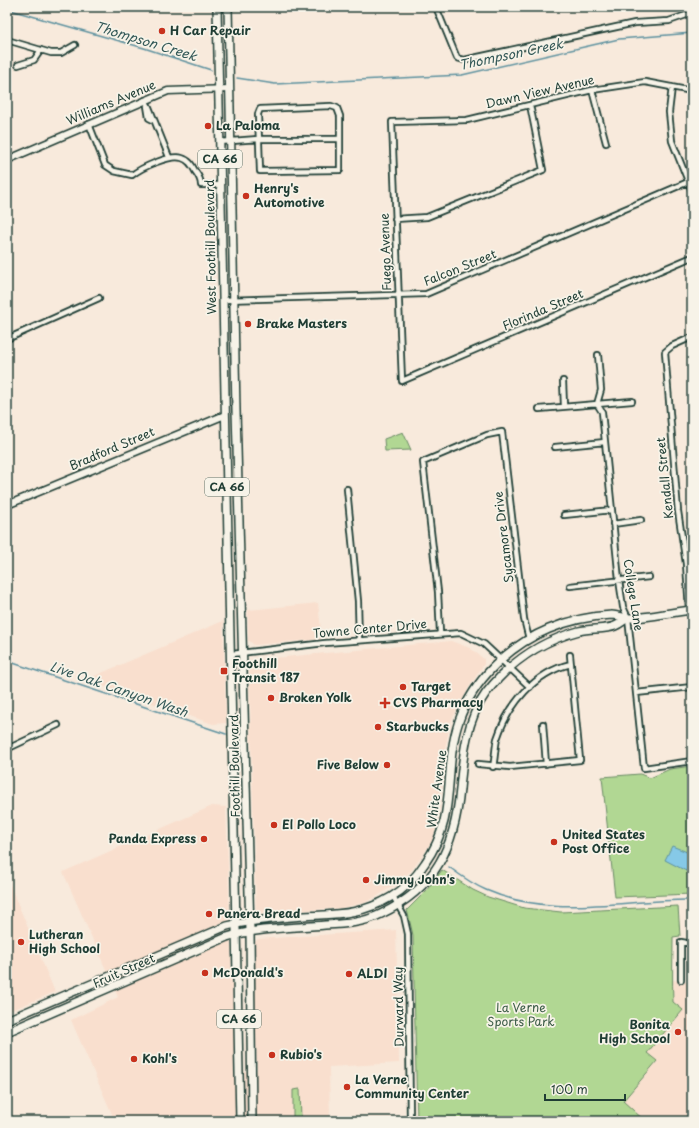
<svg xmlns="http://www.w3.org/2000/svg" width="699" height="1128" viewBox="0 0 699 1128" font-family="'Playpen Sans',sans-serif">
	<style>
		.built { fill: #f9dfce }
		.green { fill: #b1d793; stroke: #688a64 }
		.water { fill: #86c9e7; stroke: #5d919f }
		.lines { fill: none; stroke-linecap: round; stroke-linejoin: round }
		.stream { stroke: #5d919f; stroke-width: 1.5 }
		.minor-casing { stroke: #1f3d34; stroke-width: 8 }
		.tertiary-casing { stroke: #1f3d34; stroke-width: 9 }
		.secondary-casing { stroke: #1f3d34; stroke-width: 10 }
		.primary-casing { stroke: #1f3d34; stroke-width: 10 }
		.minor { stroke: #f7f3e8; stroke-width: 4.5 }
		.tertiary { stroke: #f7f3e8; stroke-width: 6 }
		.secondary { stroke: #f7f3e8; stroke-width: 7 }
		.primary { stroke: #f7f3e8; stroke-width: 7 }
		.poi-dot { fill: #c8321e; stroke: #f7f3e8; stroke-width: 1.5 }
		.labels { text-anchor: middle; stroke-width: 3.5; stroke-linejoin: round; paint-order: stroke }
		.shield { fill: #f7f3e8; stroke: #60746a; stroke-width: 1 }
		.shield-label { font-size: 11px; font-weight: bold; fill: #1f3d34 }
		.poi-label { font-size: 12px; font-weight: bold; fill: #1f3d34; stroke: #f7f3e8; text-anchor: start }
		.street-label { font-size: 12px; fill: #1f3d34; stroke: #f7f3e8 }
		.park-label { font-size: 12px; fill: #3c5c47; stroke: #f7f3e8 }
		.water-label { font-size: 13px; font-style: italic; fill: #345958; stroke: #f7f3e8 }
	</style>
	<rect width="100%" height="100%" fill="#f8eadc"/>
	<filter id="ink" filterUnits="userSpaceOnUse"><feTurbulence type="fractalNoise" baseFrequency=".025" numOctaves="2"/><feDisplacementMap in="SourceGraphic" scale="8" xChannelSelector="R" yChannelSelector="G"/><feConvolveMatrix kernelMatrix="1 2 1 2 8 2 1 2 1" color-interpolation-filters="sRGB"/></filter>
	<g filter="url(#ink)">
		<path class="built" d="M318 603 322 639 254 645 248 640V610Z
			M223 621 226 723 213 724 85 680Z
			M451 641 470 648 484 659V664L469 687 450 723 445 750 438 819 433 839 423 855 411 871 394 885 376 897 364 903 341 908 259 913 256 910 249 664 253 660Z
			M212 806 226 807 235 1073 257 1071 254 943 258 939 396 930 399 1063 329 1067 330 1121H115L71 1020 118 997 63 872Z
			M7 878 55 992 7 1012Z
			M672 980 692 983V1121H645L623 1101 657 1062 647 1053 683 1011 673 1002Z"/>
		<path class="green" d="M403 432 411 450 385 451 384 439Z
			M692 766V894L615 897 602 777 640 774 650 778 670 769Z
			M442 870 473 890 488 897 524 908 561 912 678 906 680 936 673 937C673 959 672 980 673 1002L683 1010 647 1053 657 1061 623 1101 645 1121H417L413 935 407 910 426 891Z
			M300 1089 301 1119H293V1090Z"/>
		<path class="water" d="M672 846 692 854V874L665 860Z"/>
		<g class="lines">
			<path class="stream" d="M7 9 144 48 211 70
				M237 78 275 84 462 75 619 39 692 33
				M7 661 226 734
				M449 867C461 876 472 884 486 890 552 919 623 899 692 900"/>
			<g class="minor-casing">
				<path id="minor" d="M436 7 457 58 464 60 635 23 669 21 692 13
					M7 40 51 53H61L75 45
					M18 65 34 60 41 50
					M672 87 669 112 672 141 692 191
					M592 90 606 143
					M692 91 645 82 592 90 467 120 392 122 402 381 692 257
					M145 100 149 107 169 157
					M147 106 149 118 153 120
					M331 106 337 108 340 116V170L260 171 258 114 260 109Z
					M89 124 105 165 114 171 132 175C141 168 170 154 182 158 189 160 192 165 195 171 198 175 201 179 201 185H220
					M219 142 258 139H339
					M395 219 427 217 543 170 530 105
					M223 300 426 294 688 182
					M7 339 99 298
					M563 381 564 406
					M597 404 602 412 619 580 623 607 628 618 644 768 692 761
					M597 404 601 390 598 355
					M539 409 632 401
					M555 447 605 442
					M347 489 358 601 359 640
					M564 515 612 510
					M613 524 641 520
					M570 586 649 577
					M689 610 686 564 678 511 665 352 672 346 692 337
					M440 633 438 592 423 462 487 435 502 432 524 619 529 639
					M232 654 325 643 461 633 484 644 530 687
					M636 693 692 687
					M543 724 546 764
					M7 749 58 725
					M478 764 510 767 580 760 570 655
					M493 767C495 758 495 748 497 739 508 705 535 672 571 664
					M393 896 404 916 408 934 410 1121
					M681 980V942L692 944"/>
			</g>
			<g class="tertiary-casing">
				<path id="tertiary" d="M7 160 168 91 229 89
					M7 505 225 415"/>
			</g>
			<g class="secondary-casing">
				<path id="secondary" d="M7 1020 227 926C253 920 278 918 304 916 337 914 361 915 391 897 405 889 416 877 425 863 459 815 442 771 459 721 473 680 510 645 549 629 568 621 592 616 612 615 617 615 623 618 628 618 648 618 672 612 692 610
					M7 1032 227 937C258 928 292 928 325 925 345 924 363 923 381 914 436 888 455 846 460 789 463 757 466 720 486 693 510 662 541 641 579 631 590 628 605 630 615 626 620 624 624 620 628 618"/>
			</g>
			<g class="primary-casing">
				<path id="primary" d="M217 7 240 1121
					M228 7 236 410 250 931 252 1121"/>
			</g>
			<use href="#minor" class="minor"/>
			<use href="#tertiary" class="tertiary"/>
			<use href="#secondary" class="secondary"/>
			<use href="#primary" class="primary"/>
		</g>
	</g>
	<g class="poi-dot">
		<circle cx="162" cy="31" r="4"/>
		<circle cx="208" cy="126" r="4"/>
		<circle cx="246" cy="196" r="4"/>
		<circle cx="248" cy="324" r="4"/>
		<rect x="220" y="667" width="8" height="8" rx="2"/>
		<circle cx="403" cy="687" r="4"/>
		<circle cx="271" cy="698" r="4"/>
		<path d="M383 697h4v4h4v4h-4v4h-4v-4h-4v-4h4z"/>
		<circle cx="378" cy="727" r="4"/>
		<circle cx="387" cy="765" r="4"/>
		<circle cx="274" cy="825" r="4"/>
		<circle cx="204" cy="839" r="4"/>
		<circle cx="554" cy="842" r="4"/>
		<circle cx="366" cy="880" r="4"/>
		<circle cx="209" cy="914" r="4"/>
		<circle cx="21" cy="942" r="4"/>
		<circle cx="205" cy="973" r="4"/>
		<circle cx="349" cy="974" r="4"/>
		<circle cx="678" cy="1032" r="4"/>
		<circle cx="272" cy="1055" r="4"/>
		<circle cx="134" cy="1059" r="4"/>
		<circle cx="347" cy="1087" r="4"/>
	</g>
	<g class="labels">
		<g class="shield">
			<rect x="198" y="150" width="44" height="18" rx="3"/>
			<rect x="205" y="478" width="44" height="18" rx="3"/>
			<rect x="217" y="1010" width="44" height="18" rx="3"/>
		</g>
		<g class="shield-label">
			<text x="220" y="163">CA 66</text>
			<text x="227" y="491">CA 66</text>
			<text x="239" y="1023">CA 66</text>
		</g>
		<g class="poi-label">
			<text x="170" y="35">H Car Repair</text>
			<text x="216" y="130">La Paloma</text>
			<text x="254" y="193">Henry's<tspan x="254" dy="14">Automotive</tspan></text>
			<text x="256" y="328">Brake Masters</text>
			<text x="232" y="668">Foothill<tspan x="232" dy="14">Transit 187</tspan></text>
			<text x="411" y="691">Target</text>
			<text x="279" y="702">Broken Yolk</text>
			<text x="393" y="707">CVS Pharmacy</text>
			<text x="386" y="731">Starbucks</text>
			<text x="379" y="769" text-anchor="end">Five Below</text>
			<text x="282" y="829">El Pollo Loco</text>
			<text x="562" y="839">United States<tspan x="562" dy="14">Post Office</tspan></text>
			<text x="196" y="843" text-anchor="end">Panda Express</text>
			<text x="374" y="884">Jimmy John's</text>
			<text x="217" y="918">Panera Bread</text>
			<text x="29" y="939">Lutheran<tspan x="29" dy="14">High School</tspan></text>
			<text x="213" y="977">McDonald's</text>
			<text x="357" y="978">ALDI</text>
			<text x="670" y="1029" text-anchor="end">Bonita<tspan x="670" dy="14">High School</tspan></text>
			<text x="280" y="1059">Rubio's</text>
			<text x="142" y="1063">Kohl's</text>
			<text x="355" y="1084">La Verne<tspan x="355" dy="14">Community Center</tspan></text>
		</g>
		<g class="street-label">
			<text transform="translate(540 92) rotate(-13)" y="4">Dawn View Avenue</text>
			<text transform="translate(111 103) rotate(-23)" y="4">Williams Avenue</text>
			<text transform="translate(211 247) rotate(-91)" y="4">West Foothill Boulevard</text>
			<text transform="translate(386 252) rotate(-92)" y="4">Fuego Avenue</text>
			<text transform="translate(460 268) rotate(-22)" y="4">Falcon Street</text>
			<text transform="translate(543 310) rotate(-23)" y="4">Florinda Street</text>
			<text transform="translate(112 449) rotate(-23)" y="4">Bradford Street</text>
			<text transform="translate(665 478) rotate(-96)" y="4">Kendall Street</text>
			<text transform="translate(504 537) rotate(-97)" y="4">Sycamore Drive</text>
			<text transform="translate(633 595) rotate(81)" y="4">College Lane</text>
			<text transform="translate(370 629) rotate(-5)" y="4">Towne Center Drive</text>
			<text transform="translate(235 766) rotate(-91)" y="4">Foothill Boulevard</text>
			<text transform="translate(437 789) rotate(-82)" y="4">White Avenue</text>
			<text transform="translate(124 971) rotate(-24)" y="4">Fruit Street</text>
			<text transform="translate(399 1007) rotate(-91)" y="4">Durward Way</text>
		</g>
		<g class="park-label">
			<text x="521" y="1012">La Verne<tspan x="521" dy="14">Sports Park</tspan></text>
		</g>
		<g class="water-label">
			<text transform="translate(146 41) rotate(17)" y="5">Thompson Creek</text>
			<text transform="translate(511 54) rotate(-12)" y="5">Thompson Creek</text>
			<text transform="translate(119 689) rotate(19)" y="5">Live Oak Canyon Wash</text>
		</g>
	</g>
	<rect width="699" height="1128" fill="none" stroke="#f7f3e8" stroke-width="24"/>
	<rect x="12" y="12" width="675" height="1104" fill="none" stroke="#1f3d34" stroke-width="1.5" filter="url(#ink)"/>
	<path d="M545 1094v6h80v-6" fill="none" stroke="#1f3d34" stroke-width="2"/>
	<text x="551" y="1094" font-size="12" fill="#1f3d34" stroke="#f7f3e8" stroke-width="3" paint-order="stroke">100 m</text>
</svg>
